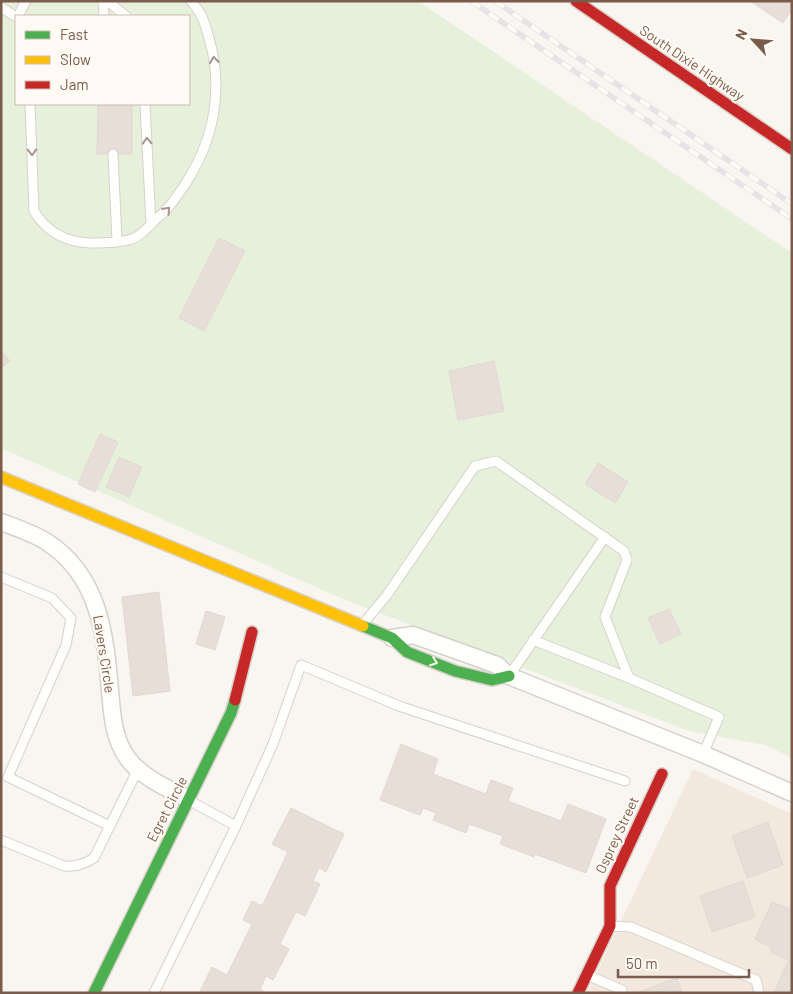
<svg xmlns="http://www.w3.org/2000/svg" width="793" height="994" viewBox="0 0 793 994" font-family="Barlow,sans-serif">
	<style>
		.residential { fill: #f2e8de }
		.green { fill: #e7f0db; fill-rule: evenodd }
		.building { fill: #e6ded7; stroke: #e2d8d2 }
		.lines { fill: none; stroke-linecap: round; stroke-linejoin: round }
		.lane-casing { stroke: #d7d1cb; stroke-width: 11 }
		.street-casing { stroke: #d7d1cb; stroke-width: 19 }
		.fast-casing { stroke: #d9d2cb; stroke-width: 14 }
		.slow-casing { stroke: #d9d2cb; stroke-width: 14 }
		.jam-casing { stroke: #d9d2cb; stroke-width: 14 }
		.lane { stroke: #fefefd; stroke-width: 9 }
		.street { stroke: #fefefd; stroke-width: 16 }
		.fast { stroke: #4caf50; stroke-width: 11 }
		.slow { stroke: #ffc107; stroke-width: 11 }
		.jam { stroke: #c62828; stroke-width: 11 }
		.rail-casing { stroke: #e6e3e7; stroke-width: 5.5 }
		.rail { stroke: #fffaf3; stroke-width: 4; stroke-dasharray: 11; stroke-linecap: butt }
		.oneway { stroke: #a8958b }
		.oneway2 { stroke: #fffaf3 }
		.labels { text-anchor: middle; stroke-width: 4.5; stroke-linejoin: round; paint-order: stroke }
		.street-label { font-size: 14px; fill: #7a5c4d; stroke: #fffaf3 }
	</style>
	<rect width="100%" height="100%" fill="#f9f5f0"/>
	<path class="residential" d="M693 769 792 814V993H587Z"/>
	<path class="green" d="M1 1H418L792 253V758L765 745 689 731 343 599 1 448ZM16 16H189V104H16Z"/>
	<path class="building" d="M750 1H792V9L783 23Z
		M98 104H132V154H97Z
		M219 238 245 251 204 331 179 318Z
		M1 351 10 361 1 368Z
		M494 361 504 411 458 420 449 371Z
		M100 434 118 442 95 492 78 484Z
		M119 457 142 467 129 497 106 487Z
		M598 463 628 482 615 503 585 484Z
		M159 592 170 691 133 696 122 597Z
		M669 609 681 634 660 644 648 618Z
		M206 611 225 617 215 650 196 644Z
		M401 744 438 759 433 774 486 794 491 780 513 788 508 801 561 821 568 804 606 819 586 873 535 854 534 857 500 844 503 836 469 824 466 833 433 820 436 813 423 808 420 815 380 800Z
		M291 808 344 834 326 872 319 868 313 881 320 884 305 916 296 912 280 944 289 949 273 980 266 976 260 989 266 993H199L212 967 227 975 252 924 243 920 252 901 262 906 288 852 272 844Z
		M768 822 783 865 747 878 732 836Z
		M743 881 755 917 712 932 700 896Z
		M772 902 790 909 792 905V956L790 961 771 952 772 948 755 939Z
		M788 961 792 962V993H774Z
		M677 978 682 993H636Z"/>
	<g class="lines">
		<g class="lane-casing">
			<path id="lane" d="M103 1 104 16
				M107 1 126 16
				M1 7 16 17
				M18 16 26 1
				M30 104 34 211C47 233 66 242 90 243 103 243 120 243 132 239 140 237 149 226 155 220 168 210 175 199 184 186 214 141 224 90 209 38 204 21 203 15 191 1
				M145 104 151 224
				M113 154 117 241
				M1 577 52 598 71 618 66 645 8 777 110 826
				M363 624 387 595 475 466 496 461 624 551 627 560 605 617 629 678
				M533 640 629 678 719 717 703 754
				M509 676 605 537
				M190 801 236 826
				M1 840 64 866C76 867 84 864 94 858L138 769
				M610 926 631 927 756 980 759 993
				M587 975 622 990
				M154 993 236 826 273 744 301 665 399 706 625 781"/>
		</g>
		<g class="street-casing">
			<path id="street" d="M1 522C17 528 33 533 47 542 99 576 105 633 110 690 112 714 113 738 128 759 143 778 167 788 188 799
				M392 638 413 635 497 665 509 676 703 754 792 793"/>
		</g>
		<g class="fast-casing">
			<path id="fast" d="M363 626 392 638 407 652 455 671 492 680 509 676
				M94 993 231 713 235 700"/>
		</g>
		<g class="slow-casing">
			<path id="slow" d="M1 477 363 626"/>
		</g>
		<g class="jam-casing">
			<path id="jam" d="M576 1 792 149
				M235 700 252 632
				M578 993 610 926V886L662 774"/>
		</g>
		<use href="#lane" class="lane"/>
		<use href="#street" class="street"/>
		<use href="#fast" class="fast"/>
		<use href="#slow" class="slow"/>
		<use href="#jam" class="jam"/>
		<g class="rail-casing">
			<path id="rail" d="M471 1 792 219
				M495 1 792 204"/>
		</g>
		<use href="#rail" class="rail"/>
	</g>
	<defs><path id="oneway-chevron" d="M-2-3.5L2.5 0L-2 3.5" fill="none" stroke-width="1.6" stroke-linecap="round" stroke-linejoin="round" transform="scale(1.25)"/></defs>
	<g class="oneway">
		<use href="#oneway-chevron" transform="translate(214 60) rotate(-97)"/>
		<use href="#oneway-chevron" transform="translate(147 141) rotate(-93)"/>
		<use href="#oneway-chevron" transform="translate(32 152) rotate(88)"/>
		<use href="#oneway-chevron" transform="translate(167 210) rotate(-48)"/>
	</g>
	<use class="oneway2" href="#oneway-chevron" transform="translate(434 662) rotate(21)"/>
	<g class="labels">
		<g class="street-label">
			<text transform="translate(692 63) rotate(34)" y="5">South Dixie Highway</text>
			<text transform="translate(104 654) rotate(81)" y="5">Lavers Circle</text>
			<text transform="translate(167 809) rotate(-63)" y="5">Egret Circle</text>
			<text transform="translate(617 835) rotate(-65)" y="5">Osprey Street</text>
		</g>
	</g>
	<rect width="793" height="994" fill="none" stroke="#7a5c4d" stroke-width="5"/>
	<rect x="15" y="15" width="175" height="90" fill="#fffaf3" stroke="#cabbb1"/>
	<rect x="25" y="31" width="25" height="8" fill="#4caf50" stroke="#cabbb1"/>
	<text x="60" y="40" font-size="15" fill="#7a5c4d">Fast</text>
	<rect x="25" y="56" width="25" height="8" fill="#ffc107" stroke="#cabbb1"/>
	<text x="60" y="65" font-size="15" fill="#7a5c4d">Slow</text>
	<rect x="25" y="81" width="25" height="8" fill="#c62828" stroke="#cabbb1"/>
	<text x="60" y="90" font-size="15" fill="#7a5c4d">Jam</text>
	<g transform="translate(753 40) rotate(296)" stroke="#fffaf3" stroke-width="4" paint-order="stroke">
	<path d="M0-4L9 19L0 12L-9 19Z" fill="#7a5c4d"/>
	<text y="-8" font-size="14" font-weight="bold" text-anchor="middle" fill="#7a5c4d">N</text>
	</g>
	<path d="M618 969v8h131v-8" fill="none" stroke="#7a5c4d" stroke-width="2.5"/>
	<text x="626" y="969" font-size="15" fill="#7a5c4d" stroke="#fffaf3" stroke-width="4" paint-order="stroke">50 m</text>
</svg>
